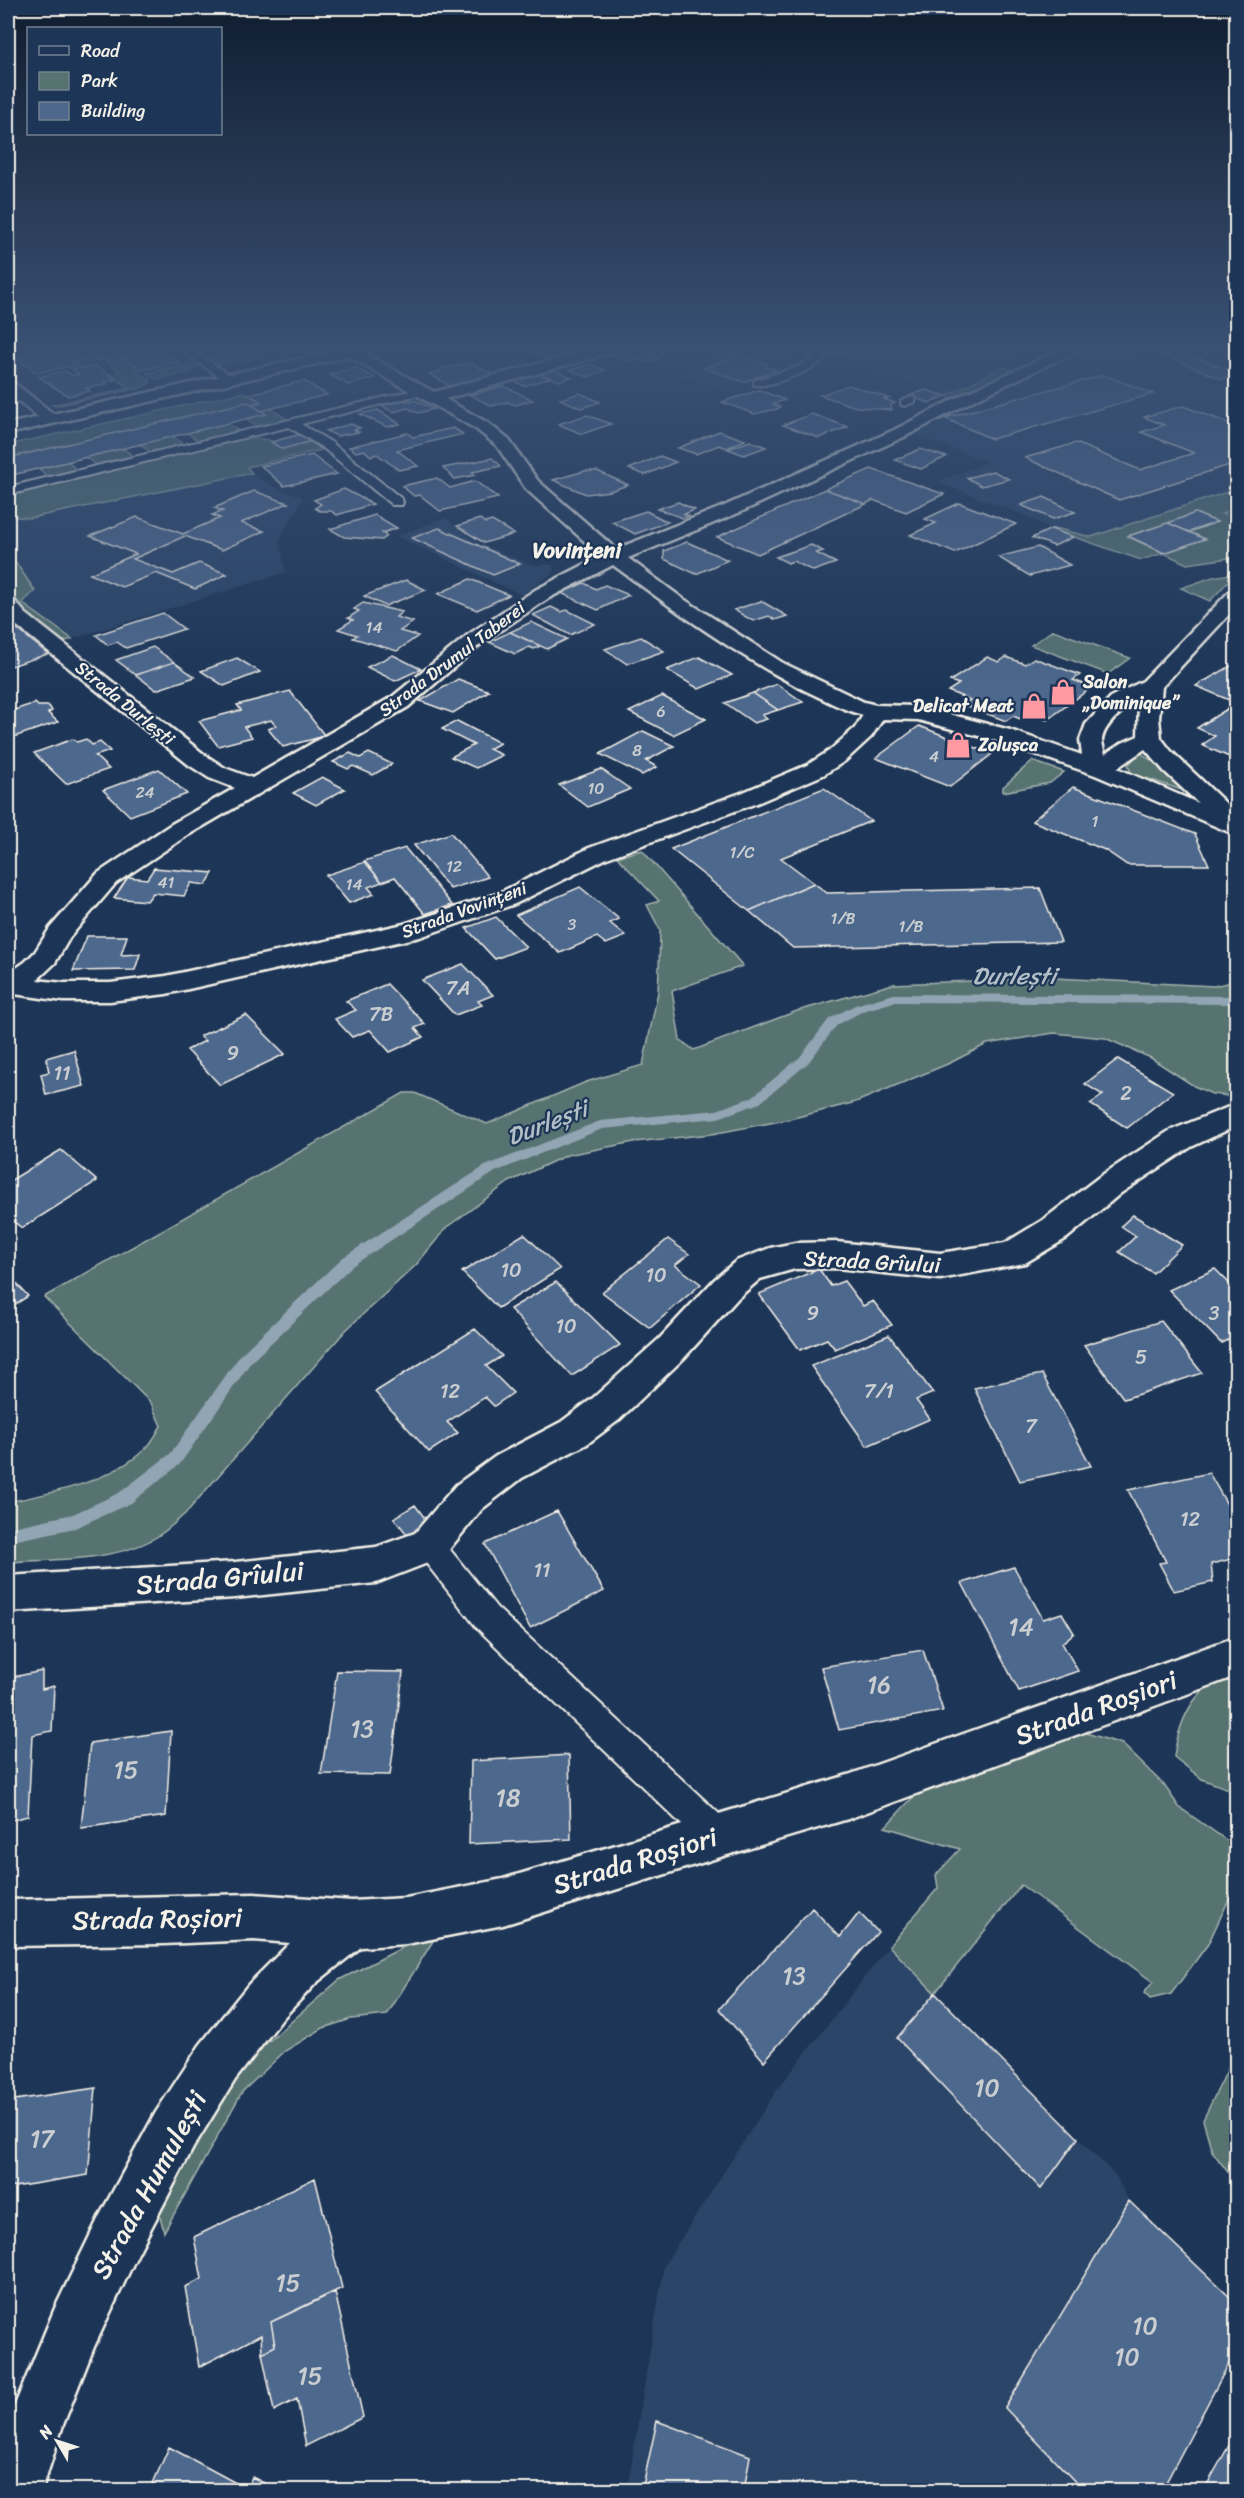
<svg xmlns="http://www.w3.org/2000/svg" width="1244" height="2498" viewBox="0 0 1244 2498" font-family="Sriracha,sans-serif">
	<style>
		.built { fill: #2c4467 }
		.green { fill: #567371; stroke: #a5b2ac; stroke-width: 1.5; fill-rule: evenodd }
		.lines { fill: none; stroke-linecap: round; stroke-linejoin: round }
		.stream { fill: #92a5b4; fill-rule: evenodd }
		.building { fill: #4e678d; stroke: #f4f1e8; stroke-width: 1.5 }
		.service-casing { stroke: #f4f1e8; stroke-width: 4 }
		.minor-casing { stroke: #f4f1e8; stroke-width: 5 }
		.primary-casing { stroke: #f4f1e8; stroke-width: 5 }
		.service { fill: #1d3557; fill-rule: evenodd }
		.minor { fill: #1d3557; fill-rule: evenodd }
		.primary { fill: #1d3557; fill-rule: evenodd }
		.labels { text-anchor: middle; stroke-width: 4.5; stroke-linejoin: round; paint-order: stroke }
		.far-number-label { font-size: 16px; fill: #caced1 }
		.far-street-label { font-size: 18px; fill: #f4f1e8; stroke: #1d3557 }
		.far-poi-label { font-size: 18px; font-weight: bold; fill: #f4f1e8; stroke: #1d3557; text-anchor: start }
		.number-label { font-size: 20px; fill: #caced1 }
		.far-quarter-label { font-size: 22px; font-weight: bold; fill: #f4f1e8; stroke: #1d3557 }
		.street-label { font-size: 22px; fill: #f4f1e8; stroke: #1d3557 }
		.water-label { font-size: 24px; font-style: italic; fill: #b2bfc6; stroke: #1d3557 }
		.near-number-label { font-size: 24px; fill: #caced1 }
		.near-street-label { font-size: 27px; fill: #f4f1e8; stroke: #1d3557 }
	</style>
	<rect width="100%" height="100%" fill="#1d3557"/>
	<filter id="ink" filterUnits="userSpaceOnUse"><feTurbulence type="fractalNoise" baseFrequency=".0167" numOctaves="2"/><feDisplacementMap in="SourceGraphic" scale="12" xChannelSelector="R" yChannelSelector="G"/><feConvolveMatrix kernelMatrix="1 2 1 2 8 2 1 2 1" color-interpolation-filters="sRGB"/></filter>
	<g filter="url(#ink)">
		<path class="built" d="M762 347H774L807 360 737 385H710L680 375Z
			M814 347H989L1000 351 1004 349 1027 354 946 396Z
			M1097 347H1116L1218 384 1236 380V489L1091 537 1059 529H1051L1019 513 937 482 988 462 914 435 969 404Z
			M252 473 274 487 304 497 279 540 286 572 72 639 21 603 35 591 8 551V516L30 518Z
			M445 518 478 543 532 565H553V573L522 595 396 536Z
			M889 1946 1116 2176 1129 2202 1236 2303V2350L1162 2490H627L664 2265 776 2091Z"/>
		<path class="green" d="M87 347H108L142 370 136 371 150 380V383L140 388 55 406 52 405 131 388 109 375 120 372 104 360 111 358 92 347Z
			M187 347H249L266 355 216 365Z
			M192 363 197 367 190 372 156 379 147 373Z
			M1002 367 1014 370 952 398 946 396Z
			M244 392 261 402 251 404 248 402 8 458V445Z
			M270 408 288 420 258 427 245 419 265 414 261 411Z
			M227 423 239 431 204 441H199L187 433Z
			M172 436 185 445 152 453 139 444Z
			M241 437 269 440 282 449 312 441 321 450 247 467 252 473 30 518 8 516V494Z
			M122 448 135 457 98 466 85 457Z
			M68 461 76 470 74 472 48 477 38 468Z
			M1236 489V508L1222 514 1236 517V557L1187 564 1164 553 1141 560 1051 529H1059L1091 537ZM1195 513 1217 522 1189 532 1204 539 1164 553 1128 537Z
			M8 551 35 591 22 603 72 639 60 643C43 630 16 615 11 593 9 586 12 577 11 569 10 563 8 559 8 551Z
			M1236 573 1210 601 1181 588 1213 577Z
			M1053 630 1130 658 1108 674 1031 645Z
			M1140 752 1188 788 1190 793 1131 773 1128 765Z
			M1032 761 1064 772 1050 783 1003 792V787Z
			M642 850 743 966 672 991 680 1040 694 1050 797 1011 893 984 1054 978 1214 986 1236 981V1097L1212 1094 1194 1086 1151 1058 1105 1038 1054 1033 987 1044 950 1063 856 1102 786 1120 712 1134 634 1142 567 1155 509 1182 447 1227 416 1265 346 1330 186 1513C178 1520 170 1528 161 1534 122 1562 54 1559 8 1562V1502C52 1493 111 1482 145 1449 152 1443 156 1434 161 1426L151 1403 44 1297 404 1093H415L487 1124 586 1082 643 1065 658 992 659 970 660 930 647 905 659 901 617 857Z
			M1236 1669V1792L1202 1779 1174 1757C1179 1717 1197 1684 1236 1669Z
			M1086 1733 1122 1744 1164 1785 1179 1807 1236 1847V1884L1208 1944 1171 1994 1150 1999 1144 1993 1153 1982 1021 1885 935 1993 889 1946 938 1888 936 1875 960 1849 885 1827 912 1798 947 1780 1044 1740Z
			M441 1928 387 2015 351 2019 323 2028 285 2051 242 2092 164 2232 157 2204 213 2107 252 2056 339 1980Z
			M1236 2052V2183L1212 2151 1203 2120Z"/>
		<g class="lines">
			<path class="stream" d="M894 994 1236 996V1004L894 1002 863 1011 837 1025 808 1063 760 1103 718 1118 602 1129 495 1172 352 1266 251 1362 180 1464 131 1503 75 1528 8 1542V1528L73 1514 119 1493 170 1454 241 1354 342 1258 485 1166 600 1121 717 1110 752 1097 800 1057 829 1019 855 1005Z"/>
		</g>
		<path class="building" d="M87 347 73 351H83L89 355 95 354 104 359 87 363 82 360 73 361 78 365 37 373 14 357 37 352 31 348 34 347Z
			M108 347H155L178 362 142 370Z
			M548 347H557L574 354 552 360 532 352Z
			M630 347H653L664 352 651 355 659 359 647 362 641 359 630 361 614 354 618 353 613 352Z
			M710 347H749L753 349 720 358 700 350Z
			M814 347H862L864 348 836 356Z
			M1174 348 1236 373V375L1222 379 1156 352Z
			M741 355 766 363V367L776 370 744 382 704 368Z
			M471 363 496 376 452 387 429 374 440 371 442 368Z
			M590 364 605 370 588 377 570 370Z
			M96 366 116 379 104 382 107 384 86 388 90 391 68 396 39 377 65 371 72 375 79 374 72 369Z
			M356 368 375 378 348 385 329 374Z
			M553 370 571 377 560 381 540 374Z
			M540 374 550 378 524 386 514 381Z
			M1104 375 1153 394 992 439 944 418Z
			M304 381 327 395 261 411 251 404 261 402 249 394Z
			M849 385 889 398 884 399 895 403 891 405 892 410 856 407 820 395Z
			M504 386 533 400 515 405 508 402 492 406 470 395Z
			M759 390 785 400 773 404 780 407 777 409 754 414 722 402Z
			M925 390 946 396 929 403 909 396Z
			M580 393 600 402 581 408 560 399Z
			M399 400 417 401 434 409 418 413 408 408 393 412 380 405Z
			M248 402 266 414 8 476V458Z
			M1183 406 1236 426V463L1119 500 1025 458 1076 443 1140 470 1194 453 1141 432 1164 425 1144 417Z
			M378 410 400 424 387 427 360 414Z
			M812 414 848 427 819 438 783 425Z
			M587 415 611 424 582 434 558 424Z
			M351 424 360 428 354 430 359 432 337 436 326 431Z
			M453 428 463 434 397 450 418 466 399 470 377 454 371 456 364 450 356 452 349 447 407 433 413 437Z
			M719 431 745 440 727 448 719 445 696 454 678 448Z
			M301 434 312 441 282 449 271 442Z
			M750 441 766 447 744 455 728 449Z
			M920 449 946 457 921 469 895 460Z
			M312 455 337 474 284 486 261 466Z
			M660 456 676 462 645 475 629 469Z
			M492 458 501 466 472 472 475 475 455 479 443 468Z
			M871 469 944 494 906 512 873 500 866 504 825 489Z
			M585 471H597L628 485 610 491 586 494 553 480Z
			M993 471 1009 479 982 486 967 478Z
			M437 478 450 488 475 481 498 498 440 511 420 495 414 496 402 486Z
			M344 489 373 504 337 515 331 511H320L315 508 321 504 314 500Z
			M825 489 866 504 758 554 717 537Z
			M254 491 288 503 241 523 264 531 222 550 185 536 133 559 173 574 199 563 227 574 195 589 156 573 122 587 90 574 136 554 90 536 137 517 183 534 220 518 212 515 223 511 214 508Z
			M1044 497 1075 512 1053 519 1021 505Z
			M678 502 695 510 684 514 689 516 683 518 657 509Z
			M959 503 1016 524 955 553 910 535 936 523 925 519Z
			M646 511 668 522 635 534 612 522Z
			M1195 513 1217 522 1189 532 1168 523Z
			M375 515 397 528 382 533 387 536 382 540 344 537 330 529Z
			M480 519 485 523 492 521 514 534 484 543 457 526Z
			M1168 523 1205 539 1164 553 1128 536Z
			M439 528 520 564 493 575 412 538Z
			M1051 529 1073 537 1054 546 1032 538Z
			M687 542 728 560 696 574 664 559V551Z
			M811 545 823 551 816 553 836 563 813 571 793 561 788 563 776 557Z
			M1038 547 1070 565 1030 576 998 557Z
			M470 579 509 595 477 610 438 594Z
			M406 580 426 590 385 606 364 596Z
			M584 583 596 589 605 585 629 595 598 610 561 593Z
			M761 601 787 616 775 620 769 616 753 621 734 610Z
			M363 603 402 612 396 617 413 622 400 631 418 636 397 651 353 638 357 635 338 629 353 620 348 618 359 611 354 609Z
			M551 607 561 612 567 610 595 624 570 635 533 615Z
			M163 613 184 629 126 648 117 642 108 645 96 635Z
			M531 622 567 639 547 649 510 632Z
			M16 628 48 654 8 667V630Z
			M510 632 540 646 534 649 529 647 515 654 489 642Z
			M641 637 664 651 627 664 605 649Z
			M153 647 174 662 136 675 116 660Z
			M393 655 421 669 395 681 367 667Z
			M699 657 732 675 699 689 667 670Z
			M987 657 999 662 1006 657 1025 664 1034 658 1080 675 1073 680 1092 687 1047 720 1032 714 1023 720 1013 716 1006 721 964 705 970 700 948 691 959 684 950 681Z
			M237 658 260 672 224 686 201 671Z
			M174 662 195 677 156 690 136 675Z
			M1236 663V703L1196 686Z
			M458 679 489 691 453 713 420 701Z
			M777 684 803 702 778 710 753 693Z
			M290 691 325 736 283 747 268 729 276 726 271 720 244 727 252 737 218 746 199 721 241 710 237 705Z
			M753 693 778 710 762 715 767 719 754 723 725 703Z
			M662 696 706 719 673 735 629 712Z
			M35 703 38 706H49L52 711 48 713 58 722 8 739V712Z
			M1235 704 1236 705V760L1202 745 1215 736 1197 728Z
			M457 721 500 743 489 749 502 755 476 768 451 757 474 745 442 729Z
			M919 726 992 754 950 787 876 758Z
			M643 731 674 746 646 761 657 767 642 775 600 754Z
			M73 739 77 742 86 739 92 745 100 742 110 751 95 756 109 769 66 784 34 753Z
			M350 753 360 758 369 753 392 764 373 775 353 766 348 769 333 762Z
			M159 769 187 794 130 816 103 790Z
			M601 769 630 789 588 807 559 785Z
			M322 777 345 789 316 805 293 793Z
			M1073 787 1195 834 1209 865H1127L1105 850 1032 821Z
			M824 788 871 821 781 858 814 883 749 911 671 849Z
			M451 833 488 877 450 889 414 845Z
			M405 848 452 905 425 914 395 877 382 882 364 861Z
			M365 862 382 882 368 887 374 894 349 903 326 875Z
			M154 868 213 873 206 885 191 883 184 896 153 893 147 901 114 898 128 877 147 879Z
			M814 883 827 893 1040 888 1061 942 793 948 749 911Z
			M580 887 619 919 610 923 626 936 606 944 597 937 560 953 516 915Z
			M496 917 526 947 495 959 466 928Z
			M87 936H127L121 955 140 954 135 970 73 971Z
			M463 964 493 995 478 1001 482 1005 455 1015 422 980Z
			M387 984 425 1024 415 1028 423 1037 390 1052 370 1030 352 1037 335 1019 356 1010 346 1001Z
			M246 1015 285 1054 220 1085 187 1050 205 1041 200 1036Z
			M74 1050 84 1086 46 1095 41 1074 49 1072 46 1058Z
			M1118 1059 1173 1092 1127 1128 1090 1104 1103 1095 1085 1084Z
			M61 1150 97 1181 22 1228 8 1217V1182Z
			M1133 1215 1182 1245 1153 1273 1119 1252 1136 1236 1121 1226Z
			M524 1234 560 1269 498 1308 462 1272Z
			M668 1239 689 1254 675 1265 701 1284 650 1328 602 1292Z
			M819 1269 831 1286 844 1281 863 1306 873 1301 892 1325 835 1349 827 1339 800 1350 759 1294Z
			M1215 1269 1236 1290V1336L1221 1343 1169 1290Z
			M8 1274 28 1296 8 1309Z
			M556 1282 620 1345 572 1376 510 1309Z
			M1161 1321 1202 1373 1124 1399 1084 1345Z
			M475 1329 502 1356 486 1366 513 1393 494 1406 485 1397 447 1422 458 1433 429 1452 375 1392Z
			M889 1335 933 1393 916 1400 930 1419 867 1446 811 1366Z
			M1042 1374 1091 1466 1020 1481 974 1388Z
			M1209 1473 1236 1520V1558L1211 1564 1213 1582 1174 1591 1159 1563 1166 1562 1128 1490Z
			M415 1505 430 1525 410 1538 394 1518Z
			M557 1511 604 1591 530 1628 485 1544Z
			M1014 1567 1043 1619 1062 1613 1074 1633 1062 1643 1078 1671 1019 1691 962 1583Z
			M923 1650 943 1711 839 1730 821 1667Z
			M42 1671V1689L54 1686 52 1731 32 1735 28 1816 8 1821V1678Z
			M337 1671 403 1672 390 1775 321 1774Z
			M171 1731 166 1816 81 1828 90 1743Z
			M569 1755 571 1839 469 1844 471 1761Z
			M812 1908 840 1937 859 1913 878 1932 764 2061 719 2009Z
			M935 1993 1078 2138 1041 2189 897 2038Z
			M96 2088 88 2175 8 2188V2101Z
			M315 2178 342 2288 271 2322 275 2346 262 2353 261 2335 199 2367 185 2287 202 2279 194 2237Z
			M1129 2201 1236 2303V2350L1162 2490H1083L1005 2408Z
			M335 2292 363 2417 306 2446 297 2399 274 2411 262 2353 275 2346 271 2322Z
			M657 2421 750 2456 744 2490H642Z
			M1236 2433V2490H1204Z
			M169 2447 247 2489 246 2490H150Z
			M252 2477 278 2490H246Z"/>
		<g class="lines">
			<g class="service-casing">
				<path id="service" d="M175 347H188L236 379 230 382 226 381Z
					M798 347H811L826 357C815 370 771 388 754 385V381L797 367 814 358Z
					M419 389 425 392 423 394 301 424 331 442 402 499 403 502 402 505H392L323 448 289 427 8 495V487Z
					M8 395 27 396 33 399 27 402 8 401Z
					M911 397 915 398V402L905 406 901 405V401Z
					M429 1532 439 1536 497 1608 729 1823 733 1835 729 1847 717 1851 705 1847 477 1628 419 1554 415 1545 419 1536Z"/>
			</g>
			<g class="minor-casing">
				<path id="minor" d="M599 347H623L621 350 445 399 488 423 509 440 538 481 616 549 724 506 894 430 964 394 1067 347H1086L974 400 906 436 736 514 628 558 682 598 783 663 864 702 876 705 918 706 1010 730 1082 755 1080 740 1086 724 1112 696 1143 681 1229 592 1236 590V607L1162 687 1159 718 1161 738 1171 751 1236 813V835L1095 775 994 740 918 720 883 719 871 737 845 761 823 775 757 803 607 858 515 904 420 937 166 994 110 1001H63L14 994 8 996V974L25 962 35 952 50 928 98 873 170 825 235 788 209 778 189 765 11 621 8 617V599L15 601 25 613 205 755 225 768 252 778 392 697 469 634 535 590 601 556 526 489 497 446 476 429 346 355 344 352 346 349H356L434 392ZM613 565C674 610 736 655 804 690 824 699 842 710 863 715L855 728 829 751 807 765 741 793 589 848 497 894 404 924 166 976 110 983H63L37 980 55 963 70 937 116 883 188 835 408 707 483 642 549 598ZM1139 700 1138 736 1122 743 1105 754C1104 750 1102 744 1102 740 1104 724 1126 707 1139 700ZM1145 749 1164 771 1198 803 1117 768Z
					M8 380 13 382 56 416 58 419 56 422H44L8 392Z
					M1236 1104V1126L1191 1147 1121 1193 1067 1238 1025 1263 940 1279 837 1268 795 1269 760 1279 738 1298 684 1358 619 1420 587 1444 522 1478 482 1509 443 1557 376 1583 235 1598 8 1612V1576L235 1562 376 1547 415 1533 456 1485 496 1456 561 1422 593 1398 660 1338 714 1280 736 1261 770 1248 795 1243 837 1242 940 1253 1005 1243 1043 1220 1099 1177 1169 1131Z
					M1236 1637V1676L848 1819 717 1858 503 1925 406 1944 361 1947 316 1983 283 2018 235 2080 193 2148 138 2253 94 2347 63 2425 42 2490H8V2422L55 2308 100 2215 156 2112 200 2045 249 1984 290 1943 254 1940 164 1944 8 1946V1900L254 1894 352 1901 406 1898 503 1879 848 1775Z"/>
			</g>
			<g class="primary-casing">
				<path id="primary" d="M352 347H380L373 351 8 434V424Z"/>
			</g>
			<use href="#service" class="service"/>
			<use href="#minor" class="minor"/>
			<use href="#primary" class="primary"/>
		</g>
	</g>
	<linearGradient id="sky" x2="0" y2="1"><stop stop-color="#101d30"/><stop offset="0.5" stop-color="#3a5174"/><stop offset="1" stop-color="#3a5174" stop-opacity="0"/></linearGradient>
	<rect width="1244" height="697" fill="url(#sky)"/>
	<defs>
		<g id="shop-bare" transform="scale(2.07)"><path d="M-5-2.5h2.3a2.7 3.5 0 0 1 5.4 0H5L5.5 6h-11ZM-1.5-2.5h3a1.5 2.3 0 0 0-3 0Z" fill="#ff9aa2" stroke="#1d3557" stroke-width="2.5" paint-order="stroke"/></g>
	</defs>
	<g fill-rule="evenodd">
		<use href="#shop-bare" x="1063" y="692"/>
		<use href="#shop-bare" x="1034" y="706"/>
		<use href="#shop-bare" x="958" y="745"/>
	</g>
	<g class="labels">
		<g class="far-number-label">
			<text x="374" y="633">14</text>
			<text x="661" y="717">6</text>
			<text x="637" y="756">8</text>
			<text x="934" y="762">4</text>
			<text x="596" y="794">10</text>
			<text x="145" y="798">24</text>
			<text x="1095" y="827">1</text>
			<text x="742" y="858">1/C</text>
			<text x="454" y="872">12</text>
			<text x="166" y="888">41</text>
			<text x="354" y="890">14</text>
			<text x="843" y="924">1/B</text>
			<text x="572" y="930">3</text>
			<text x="911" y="932">1/B</text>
		</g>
		<g class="far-street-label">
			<text transform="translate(452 659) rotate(-37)" y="6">Strada Drumul Taberei</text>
			<text transform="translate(125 703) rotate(39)" y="6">Strada Durlești</text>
			<text transform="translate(464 910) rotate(-20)" y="6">Strada Vovințeni</text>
		</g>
		<g class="far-poi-label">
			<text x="1083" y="688">Salon<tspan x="1083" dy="21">„Dominique”</tspan></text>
			<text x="1014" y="712" text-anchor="end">Delicat Meat</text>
			<text x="978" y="751">Zolușca</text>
		</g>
		<g class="number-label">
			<text x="458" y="995">7A</text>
			<text x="381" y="1021">7B</text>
			<text x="233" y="1060">9</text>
			<text x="62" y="1080">11</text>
			<text x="1126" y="1100">2</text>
			<text x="511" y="1277">10</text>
			<text x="656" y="1282">10</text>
			<text x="813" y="1320">9</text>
			<text x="1214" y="1320">3</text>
			<text x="566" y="1333">10</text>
			<text x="1141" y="1364">5</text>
			<text x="450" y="1398">12</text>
			<text x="879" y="1398">7/1</text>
			<text x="1031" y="1433">7</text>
			<text x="1190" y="1526">12</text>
			<text x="542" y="1577">11</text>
		</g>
		<g class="far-quarter-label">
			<text x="577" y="558">Vovințeni</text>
		</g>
		<g class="street-label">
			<text transform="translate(872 1261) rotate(3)" y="8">Strada Grîului</text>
		</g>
		<g class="water-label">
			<text x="1014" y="984">Durlești</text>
			<text transform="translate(547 1123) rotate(-21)" y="8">Durlești</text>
		</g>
		<g class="near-number-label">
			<text x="1021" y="1635">14</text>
			<text x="879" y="1693">16</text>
			<text x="362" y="1737">13</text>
			<text x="126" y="1778">15</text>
			<text x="508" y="1806">18</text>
			<text x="794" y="1984">13</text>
			<text x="987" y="2096">10</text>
			<text x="42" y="2147">17</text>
			<text x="288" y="2291">15</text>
			<text x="1145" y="2334">10</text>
			<text x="1127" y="2365">10</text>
			<text x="310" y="2384">15</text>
		</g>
		<g class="near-street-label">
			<text transform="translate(220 1578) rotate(-5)" y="9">Strada Grîului</text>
			<text transform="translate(1096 1708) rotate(-20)" y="9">Strada Roșiori</text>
			<text transform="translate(635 1861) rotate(-17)" y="9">Strada Roșiori</text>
			<text transform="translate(157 1919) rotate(-1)" y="9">Strada Roșiori</text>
			<text transform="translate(149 2185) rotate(-61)" y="9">Strada Humulești</text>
		</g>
	</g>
	<rect width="1244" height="2498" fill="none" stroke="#1d3557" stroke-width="30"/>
	<rect x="15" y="15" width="1214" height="2468" fill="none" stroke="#f4f1e8" stroke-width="2" filter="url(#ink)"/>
	<rect x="27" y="27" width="195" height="108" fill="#1d3557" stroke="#738091" stroke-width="1.5"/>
	<rect x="39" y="46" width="30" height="9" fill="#1d3557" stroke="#738091" stroke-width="1.5"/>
	<text x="81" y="57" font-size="18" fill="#f4f1e8">Road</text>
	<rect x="39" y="72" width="30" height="18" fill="#567371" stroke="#738091" stroke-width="1.5"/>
	<text x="81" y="87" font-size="18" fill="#f4f1e8">Park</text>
	<rect x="39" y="102" width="30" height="18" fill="#4e678d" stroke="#738091" stroke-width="1.5"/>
	<text x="81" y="117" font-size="18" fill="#f4f1e8">Building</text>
	<g transform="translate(57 2441) rotate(309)" stroke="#1d3557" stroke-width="4.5" paint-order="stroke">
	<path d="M0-4.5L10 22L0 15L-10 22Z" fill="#f4f1e8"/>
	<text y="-9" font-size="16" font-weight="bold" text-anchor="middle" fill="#f4f1e8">N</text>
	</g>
</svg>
